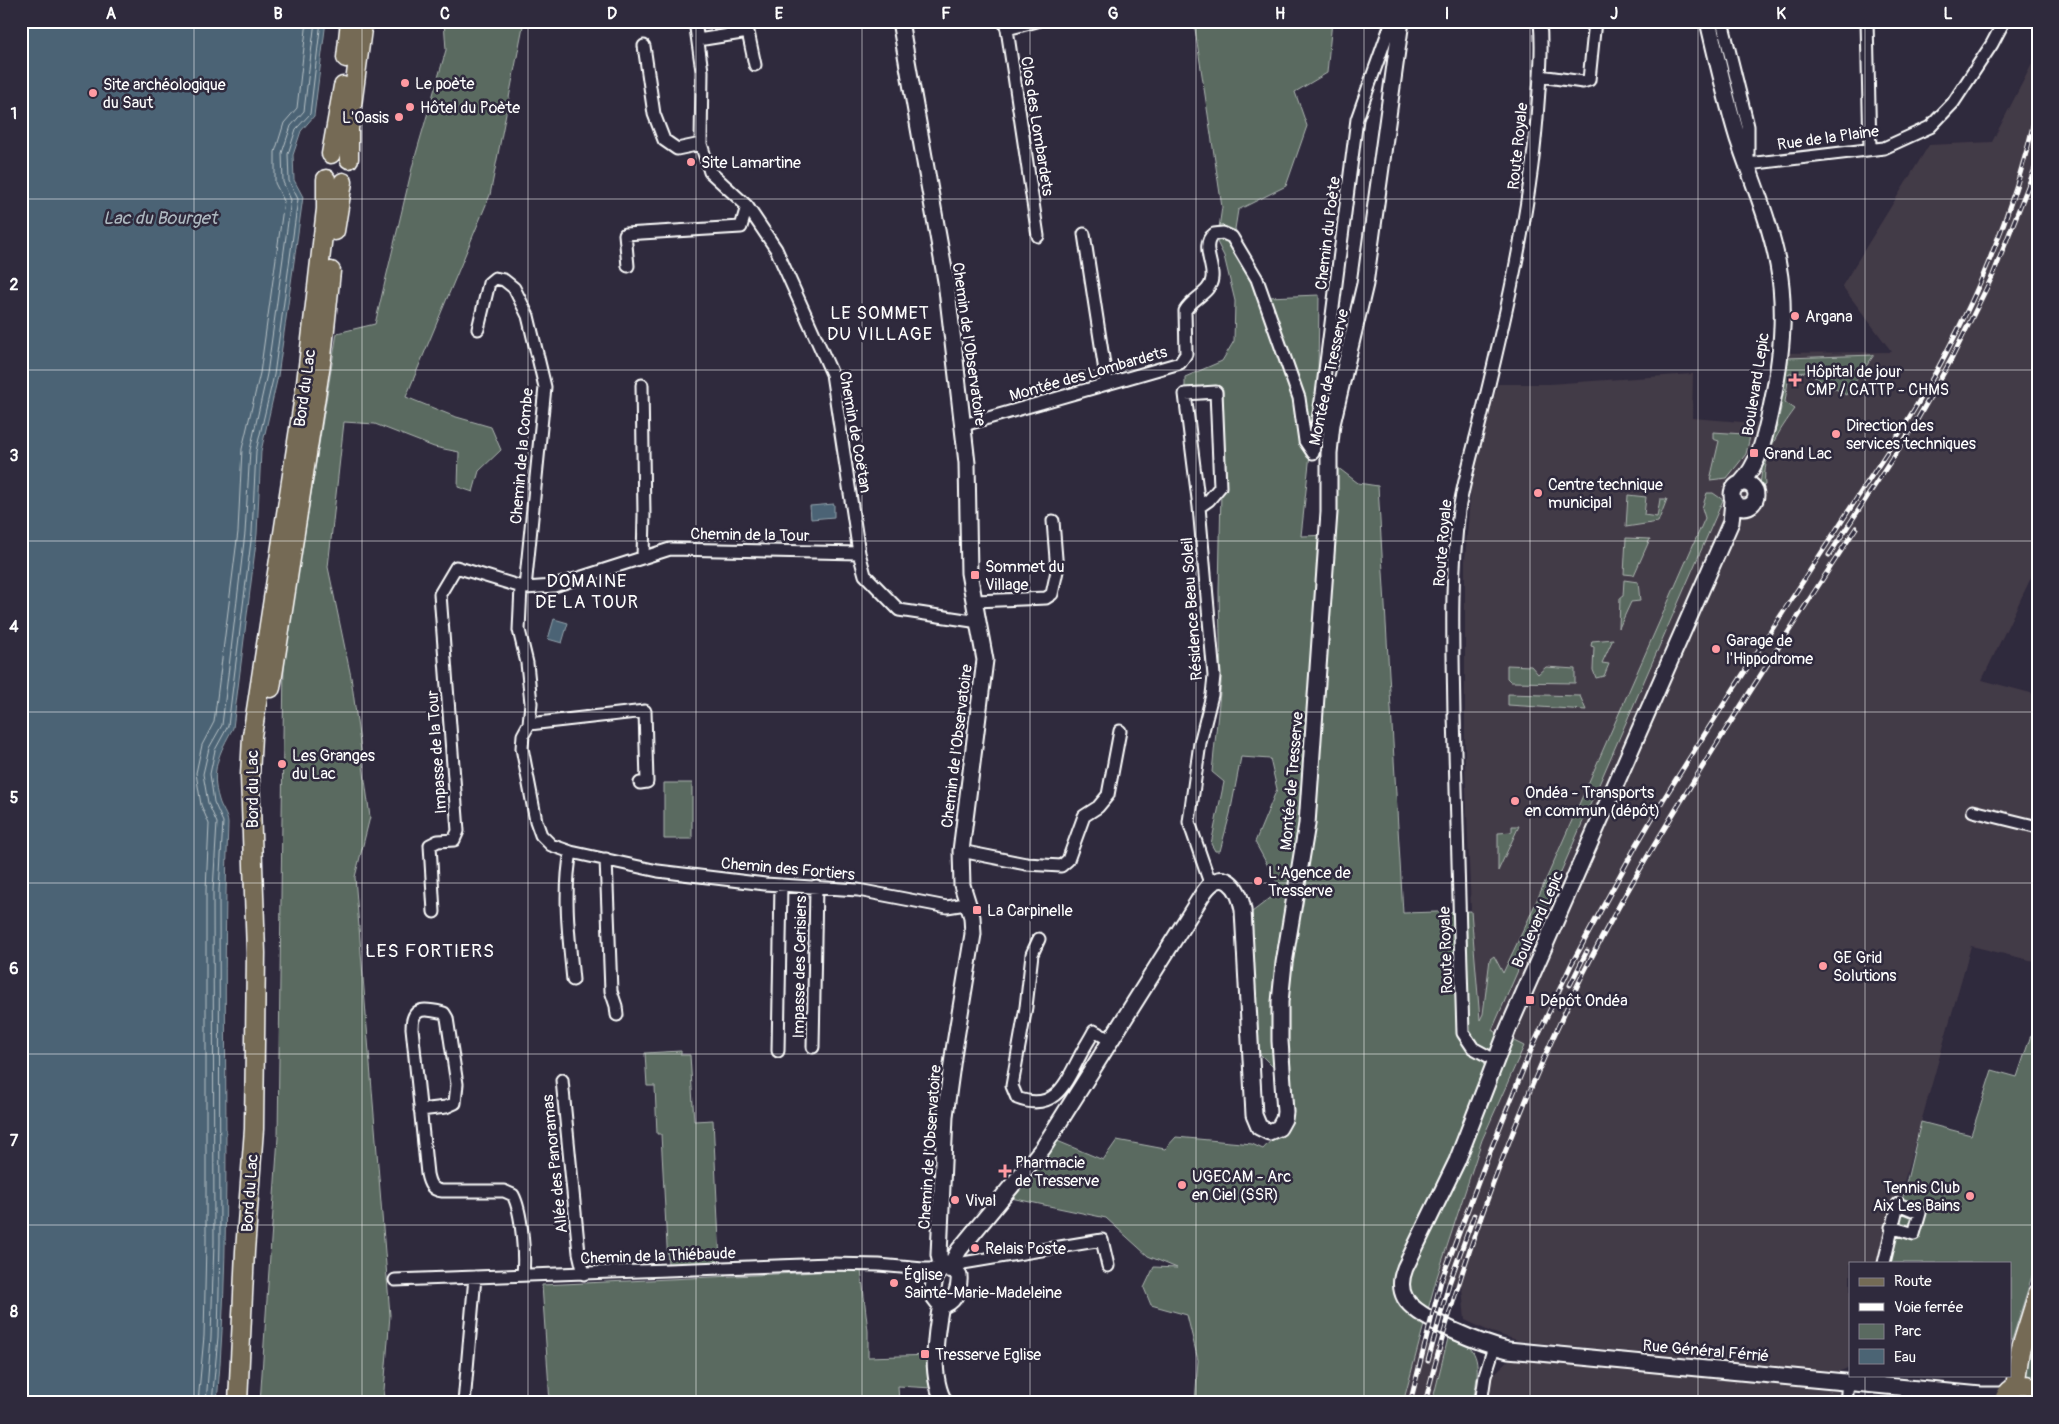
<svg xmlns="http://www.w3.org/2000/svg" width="2059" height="1424" viewBox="0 0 2059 1424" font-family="Pangolin,sans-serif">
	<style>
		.built { fill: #433a47 }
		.green { fill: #5a6a60; stroke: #acb4b0 }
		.water { fill: #4b6474; stroke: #93a2ac }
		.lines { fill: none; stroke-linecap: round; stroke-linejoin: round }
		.shore { stroke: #b7c1c7; stroke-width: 1 }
		.street-casing { stroke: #fff; stroke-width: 15 }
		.secondary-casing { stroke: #fff; stroke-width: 19 }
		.primary-casing { stroke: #fff; stroke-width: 21 }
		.street { stroke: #2f2a3d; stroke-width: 11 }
		.secondary { stroke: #2f2a3d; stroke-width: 15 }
		.primary { stroke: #746b55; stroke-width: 18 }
		.rail-casing { stroke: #fff; stroke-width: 5 }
		.rail { stroke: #2f2a3d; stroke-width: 3; stroke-dasharray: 9; stroke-linecap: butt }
		.grid { fill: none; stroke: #fff; stroke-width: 1; stroke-opacity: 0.55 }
		.poi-dot { fill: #ff9aa2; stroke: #2f2a3d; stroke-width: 2 }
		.labels { text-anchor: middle; stroke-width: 5; stroke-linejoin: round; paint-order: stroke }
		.poi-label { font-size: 16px; fill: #fff; stroke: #2f2a3d; text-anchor: start }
		.street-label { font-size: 16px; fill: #fff; stroke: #2f2a3d }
		.water-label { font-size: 18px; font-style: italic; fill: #aeb9c0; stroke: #2f2a3d }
		.neighbourhood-label { font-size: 18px; letter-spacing: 1px; fill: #fff; stroke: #2f2a3d }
		.quarter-label { font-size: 19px; letter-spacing: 1px; fill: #fff; stroke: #2f2a3d }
		.neatline { fill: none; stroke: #fff; stroke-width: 2 }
		.grid-label { font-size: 16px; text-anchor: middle; font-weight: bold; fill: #fff }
	</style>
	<rect width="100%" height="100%" fill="#2f2a3d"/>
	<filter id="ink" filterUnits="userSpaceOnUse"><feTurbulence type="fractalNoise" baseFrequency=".02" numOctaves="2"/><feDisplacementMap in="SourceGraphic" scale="10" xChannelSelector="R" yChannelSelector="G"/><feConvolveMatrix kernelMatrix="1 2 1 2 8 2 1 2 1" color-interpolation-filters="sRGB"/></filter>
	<g filter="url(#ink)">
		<path class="built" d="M2038 46V563L1982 680 2038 695V962L1971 946 1881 1263H1850V1367L1838 1372 1520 1341 1491 1332 1465 1320 1462 1288 1436 1280 1482 1140 1524 1046 1480 1024 1471 911 1465 763V561L1472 473 1498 384H1549L1693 374 1692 418 1755 423 1764 419 1775 353 1892 352 1842 286 1929 145 1992 142 2031 66Z
			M1419 1342 1445 1349 1432 1403H1403Z
			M1511 1358 1834 1387 1839 1392 1838 1403H1486L1489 1379Z"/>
		<path class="green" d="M444 21H524L490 195 406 397 453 416 491 427 501 450 479 471 473 492 458 487 459 452 434 447 375 424 344 422 328 567 351 677 370 817 355 877 390 1315 383 1403H260L278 1137 284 660 337 333 375 324 413 164 446 50Z
			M1185 21H1332L1327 73 1295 92 1307 126 1286 186 1238 210 1235 229 1268 297 1319 295 1318 381 1301 536 1333 535 1337 467 1358 483 1378 486 1403 913 1471 911 1480 1020 1483 1014 1490 959 1494 956 1503 973 1529 918 1705 518 1702 508 1707 493H1713L1723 500 1492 1030 1524 1046 1482 1140 1436 1280 1403 1403H1195L1198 1360 1187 1315 1151 1305 1144 1288 1154 1267 1177 1268 1148 1256 1106 1218 1011 1198 1055 1140 1103 1160 1117 1140 1165 1149 1176 1137 1252 1144 1263 1149 1277 1134 1288 1126 1278 1072 1259 1053 1248 915 1281 890 1255 842 1277 789 1270 759 1241 757 1230 814 1220 851H1215L1211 844 1224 782 1212 772 1221 683 1219 592 1223 389 1185 391V377L1222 361 1234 341 1235 301 1224 256 1217 242 1222 207 1195 29Z
			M1874 355 1846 395 1806 372 1789 374 1785 402 1795 409C1779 431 1762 455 1765 485L1761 487 1760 484 1764 457 1777 426 1781 408 1779 399 1787 358Z
			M1748 423H1753L1746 454 1727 478 1710 480 1719 441 1713 439V432L1744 434Z
			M1628 495 1646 497 1644 515 1657 517 1660 499H1667L1658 522 1626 527Z
			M1626 538 1650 539 1634 575 1624 574Z
			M1624 580 1638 582 1640 601 1631 602 1619 628 1620 598 1623 596Z
			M1613 639 1602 663 1609 664 1604 676 1596 678 1593 670 1594 647 1591 646 1592 641Z
			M1507 665 1531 666 1538 674 1546 667 1575 669V683L1511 682 1507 678Z
			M1508 694 1580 696 1586 710 1508 705Z
			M664 783H692V839H664Z
			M1512 826H1519L1498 871V833L1512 832Z
			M2031 1035 2038 1038V1257L2012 1340H2010V1263H1887L1921 1122 1971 1135 1992 1070 2017 1077Z
			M681 1051V1055H690L694 1121 713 1120 720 1262 668 1265 661 1134H657L655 1086H647L645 1053Z
			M861 1270 868 1331V1357L932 1355V1388L898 1386 899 1403H550L542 1285Z
			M2038 1307V1379L2022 1377Z
			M1448 1338C1455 1341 1464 1343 1470 1348 1483 1361 1475 1387 1473 1403H1432Z"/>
		<path class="water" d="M21 21H326L314 116 301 131 293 155 294 180 303 197 278 376 261 451 257 534 233 728C219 753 210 771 219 800 221 808 228 815 228 824 220 1017 234 1210 217 1403H21Z
			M834 504V517L811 519 810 506Z
			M554 619 568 623 562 643 548 639Z"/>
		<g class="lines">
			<path class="shore" d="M198 1403 204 1336 206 1242V890L209 824 201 805 196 773 202 745 214 722 238 532 242 449 260 373 284 201 275 183V152L284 123 297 108 307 21
				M206 1403 211 1337 214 1242 213 890 217 823 208 803 203 774 209 748 222 725 245 533 250 450 267 374 291 200 283 182 282 153 291 126 304 111 315 21
				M212 1403 218 1337 220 1242 219 890 223 822 214 802 210 774 215 750 228 726 252 533 256 451 274 375 298 199 289 181 288 154 296 129 310 114 321 21"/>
			<g class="street-casing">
				<path id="street" d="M695 21 702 71 701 144 710 172 747 206 776 249 832 374 859 553 865 575 899 610 979 622
					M1004 21 1007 29 1038 236
					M1722 21 1748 126V164L1884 148 1930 127 1953 103 1992 44 2004 21
					M1867 21 1870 149
					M1007 29 1037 21
					M698 40 748 32 755 65
					M644 46 654 114 664 140 677 149 701 144
					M1540 76 1583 82 1589 80 1595 21
					M1084 234 1107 384
					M628 266 625 234 741 227 747 206
					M478 329 489 283 495 278 504 280 514 288 528 316 545 387 525 588
					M642 385 644 515 643 558
					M964 425 1180 363 1186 354 1185 311C1192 298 1211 293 1212 278 1214 265 1200 244 1214 234L1223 233 1232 237 1257 279 1299 398 1305 441 1313 453
					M1313 453 1322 394 1357 119 1392 21
					M1199 507 1209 500 1220 487 1216 392 1185 394 1199 507 1214 676 1212 695 1200 743 1189 822 1210 883
					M521 587 519 630 527 663 531 703 529 724 523 735 522 748 536 821 541 835 551 845 571 852 658 871 765 884 858 890 947 907 966 904
					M975 601 1046 598 1052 594 1057 571 1053 521
					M529 724 645 711 647 782 640 783
					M1973 811 2038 827
					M961 851 1026 864 1061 866 1068 860 1084 816 1098 807 1108 795 1120 731
					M571 852C563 894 569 938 573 980
					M606 859 611 991 616 1006 617 1015
					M434 912 430 845 438 841 454 840 458 831 440 594 456 567 525 588 554 586 670 549 859 553
					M1039 939 1032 954 1026 1007 1012 1086 1017 1098C1056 1113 1066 1082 1081 1054 1085 1046 1090 1039 1094 1031L1110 1040
					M813 1047 816 886
					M778 1051 781 885
					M1495 1060 1473 1048 1463 1033C1460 927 1456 821 1454 715 1453 647 1450 578 1459 510 1465 474 1476 441 1484 405 1507 310 1529 216 1537 118 1539 86 1543 54 1540 21
					M562 1080 579 1253 584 1274
					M420 1110 446 1107 455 1103 457 1084 447 1018 444 1013C427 1009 412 1005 412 1028L427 1174C429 1184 432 1190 442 1191H504L513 1195C522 1212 525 1255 523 1274
					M1884 1263 1898 1204 1920 1213 1914 1234 1891 1227
					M955 1270 963 1263 1102 1240 1108 1266
					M395 1280 830 1264 879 1265 923 1269H940
					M464 1403 475 1277
					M1481 1403 1485 1376 1494 1347
					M1846 1403 1848 1382"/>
			</g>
			<g class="secondary-casing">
				<path id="secondary" d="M900 21 946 281 967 463 969 573 985 660 961 851 962 885 972 917 973 934 954 1050 945 1116 939 1255 942 1268
					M1708 21C1717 60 1726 100 1738 139 1752 181 1770 221 1778 265 1787 312 1781 362 1771 408 1765 436 1760 463 1740 484
					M1732 495a12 12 0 1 1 24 0a12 12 0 1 1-24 0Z
					M1733 501 1731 522 1508 1029 1457 1161 1405 1268C1401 1278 1400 1289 1405 1298 1416 1319 1485 1345 1508 1350L1981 1395H2006
					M942 1268 955 1270 959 1276C960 1286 956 1300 946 1304L938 1302 932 1294 935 1278Z
					M949 1268 959 1250 1043 1148 1204 892C1223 865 1239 887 1243 910L1254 1115 1259 1127 1269 1132 1279 1128 1284 1119 1285 1112 1280 1041V1002L1284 963 1307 824 1329 512V453L1332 424 1365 284 1401 21
					M941 1304C936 1332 929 1377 945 1403"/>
			</g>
			<g class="primary-casing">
				<path id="primary" d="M346 58 350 21
					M331 154 343 86
					M349 159V129L363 21
					M335 231 343 182
					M271 688 322 357 331 271
					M2015 1387 2020 1351 2038 1293
					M238 1403 245 1251 254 1129 256 953 250 776 252 736 306 383 326 209V179
					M2003 1403C2007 1386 2024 1380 2038 1390"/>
			</g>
			<use href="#street" class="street"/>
			<use href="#secondary" class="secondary"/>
			<use href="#primary" class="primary"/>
			<g class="rail-casing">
				<path id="rail" d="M1829 555 1913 427 1951 360 1993 275 2038 161
					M1570 985 1587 951
					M1428 1361 1449 1284 1474 1215
					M1410 1403 1441 1281 1483 1169 1531 1050 1571 965 1636 846 1663 800C1719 711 1776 623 1833 535 1871 475 1913 417 1945 355 1987 276 2019 192 2038 105
					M1425 1403C1462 1255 1516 1111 1583 974 1625 890 1675 810 1725 731 1768 663 1812 595 1856 528"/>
			</g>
			<use href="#rail" class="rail"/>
		</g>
	</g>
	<path class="grid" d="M194 21V1403M362 21V1403M528 21V1403M696 21V1403M862 21V1403M1030 21V1403M1196 21V1403M1364 21V1403M1530 21V1403M1698 21V1403M1865 21V1263M21 199H2038M21 370H2038M21 541H2038M21 712H2038M21 883H2038M21 1054H2038M21 1225H2038M1865 1375V1403"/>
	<g class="poi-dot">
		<circle cx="405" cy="83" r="5"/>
		<circle cx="93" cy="93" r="5"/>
		<circle cx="410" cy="107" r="5"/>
		<circle cx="399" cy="117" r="5"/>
		<circle cx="691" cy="162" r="5"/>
		<circle cx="1795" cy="316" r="5"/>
		<path d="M1792.5 372.5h5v5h5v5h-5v5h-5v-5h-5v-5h5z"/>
		<circle cx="1836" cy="434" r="5"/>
		<rect x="1749" y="448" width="10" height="10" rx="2.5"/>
		<circle cx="1538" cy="493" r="5"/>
		<rect x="970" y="570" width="10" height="10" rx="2.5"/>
		<circle cx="1716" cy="649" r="5"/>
		<circle cx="282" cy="764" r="5"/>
		<circle cx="1515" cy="801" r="5"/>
		<circle cx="1258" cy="881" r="5"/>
		<rect x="972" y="905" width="10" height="10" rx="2.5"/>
		<circle cx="1823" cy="966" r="5"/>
		<rect x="1525" y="995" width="10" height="10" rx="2.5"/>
		<path d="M1002.5 1163.5h5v5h5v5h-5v5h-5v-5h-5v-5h5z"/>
		<circle cx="1182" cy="1185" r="5"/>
		<circle cx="1970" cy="1196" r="5"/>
		<circle cx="955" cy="1200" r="5"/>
		<circle cx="975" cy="1248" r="5"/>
		<circle cx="894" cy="1283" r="5"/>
		<rect x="920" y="1349" width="10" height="10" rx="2.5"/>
	</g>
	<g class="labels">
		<g class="poi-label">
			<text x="415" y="89">Le poète</text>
			<text x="103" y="90">Site archéologique<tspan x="103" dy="18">du Saut</tspan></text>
			<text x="420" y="113">Hôtel du Poète</text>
			<text x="389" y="123" text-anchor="end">L'Oasis</text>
			<text x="701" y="168">Site Lamartine</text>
			<text x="1805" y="322">Argana</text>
			<text x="1806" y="377">Hôpital de jour<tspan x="1806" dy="18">CMP / CATTP - CHMS</tspan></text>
			<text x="1846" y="431">Direction des<tspan x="1846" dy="18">services techniques</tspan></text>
			<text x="1764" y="459">Grand Lac</text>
			<text x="1548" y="490">Centre technique<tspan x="1548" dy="18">municipal</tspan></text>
			<text x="985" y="572">Sommet du<tspan x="985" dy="18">Village</tspan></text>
			<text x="1726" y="646">Garage de<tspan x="1726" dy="18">l'Hippodrome</tspan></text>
			<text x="292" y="761">Les Granges<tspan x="292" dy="18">du Lac</tspan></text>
			<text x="1525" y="798">Ondéa - Transports<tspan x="1525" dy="18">en commun (dépôt)</tspan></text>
			<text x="1268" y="878">L'Agence de<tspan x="1268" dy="18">Tresserve</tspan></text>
			<text x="987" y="916">La Carpinelle</text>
			<text x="1833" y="963">GE Grid<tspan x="1833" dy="18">Solutions</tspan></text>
			<text x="1540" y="1006">Dépôt Ondéa</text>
			<text x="1015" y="1168">Pharmacie<tspan x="1015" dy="18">de Tresserve</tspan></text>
			<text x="1192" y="1182">UGECAM - Arc<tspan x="1192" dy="18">en Ciel (SSR)</tspan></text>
			<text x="1960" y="1193" text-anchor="end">Tennis Club<tspan x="1960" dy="18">Aix Les Bains</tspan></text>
			<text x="965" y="1206">Vival</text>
			<text x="985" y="1254">Relais Poste</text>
			<text x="904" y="1280">Église<tspan x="904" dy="18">Sainte-Marie-Madeleine</tspan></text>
			<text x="935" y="1360">Tresserve Eglise</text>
		</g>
		<g class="street-label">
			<text transform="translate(1038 126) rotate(81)" y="6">Clos des Lombardets</text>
			<text transform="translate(1828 137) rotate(-8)" y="6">Rue de la Plaine</text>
			<text transform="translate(1517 146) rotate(-84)" y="6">Route Royale</text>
			<text transform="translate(1327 233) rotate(-83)" y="6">Chemin du Poète</text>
			<text transform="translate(970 344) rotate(82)" y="6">Chemin de l'Observatoire</text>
			<text transform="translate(1088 373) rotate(-16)" y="6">Montée des Lombardets</text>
			<text transform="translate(1328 377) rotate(-78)" y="6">Montée de Tresserve</text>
			<text transform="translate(1755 384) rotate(-81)" y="6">Boulevard Lepic</text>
			<text transform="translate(304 388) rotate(-82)" y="6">Bord du Lac</text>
			<text transform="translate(856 432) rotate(80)" y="6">Chemin de Coëtan</text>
			<text transform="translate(521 456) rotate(-85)" y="6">Chemin de la Combe</text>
			<text transform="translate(750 534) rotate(1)" y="6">Chemin de la Tour</text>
			<text transform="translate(1442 543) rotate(-85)" y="6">Route Royale</text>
			<text transform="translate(1191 609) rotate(-94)" y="6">Résidence Beau Soleil</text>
			<text transform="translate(956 746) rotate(-83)" y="6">Chemin de l'Observatoire</text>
			<text transform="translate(436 752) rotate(-94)" y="6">Impasse de la Tour</text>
			<text transform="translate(1291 781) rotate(-85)" y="6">Montée de Tresserve</text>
			<text transform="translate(252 789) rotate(-90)" y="6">Bord du Lac</text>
			<text transform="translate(788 868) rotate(5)" y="6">Chemin des Fortiers</text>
			<text transform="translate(1537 919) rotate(-66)" y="6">Boulevard Lepic</text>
			<text transform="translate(1445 950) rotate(-92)" y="6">Route Royale</text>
			<text transform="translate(799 967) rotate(-89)" y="6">Impasse des Cerisiers</text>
			<text transform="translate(929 1147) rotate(-86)" y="6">Chemin de l'Observatoire</text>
			<text transform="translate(554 1164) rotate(-96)" y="6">Allée des Panoramas</text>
			<text transform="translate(249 1193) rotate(-86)" y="6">Bord du Lac</text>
			<text transform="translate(658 1255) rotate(-2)" y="6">Chemin de la Thiébaude</text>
			<text transform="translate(1706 1350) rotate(5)" y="6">Rue Général Férrié</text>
		</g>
		<g class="water-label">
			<text x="160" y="224">Lac du Bourget</text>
		</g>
		<g class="neighbourhood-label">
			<text x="880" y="319">LE SOMMET<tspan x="880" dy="21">DU VILLAGE</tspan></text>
			<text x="587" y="587">DOMAINE<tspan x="587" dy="21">DE LA TOUR</tspan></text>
		</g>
		<g class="quarter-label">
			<text x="430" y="957">LES FORTIERS</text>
		</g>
	</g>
	<rect width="2059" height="1424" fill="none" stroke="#2f2a3d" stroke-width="55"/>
	<rect x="1849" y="1262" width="162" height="115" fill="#2f2a3d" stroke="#827f8b"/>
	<rect x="1859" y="1278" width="25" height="8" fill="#746b55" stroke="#827f8b"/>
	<text x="1894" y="1286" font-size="15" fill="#ffffff">Route</text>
	<rect x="1859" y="1303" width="25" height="8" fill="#ffffff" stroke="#827f8b"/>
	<text x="1894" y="1312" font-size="15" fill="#ffffff">Voie ferrée</text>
	<rect x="1859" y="1324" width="25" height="15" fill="#5a6a60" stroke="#827f8b"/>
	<text x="1894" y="1336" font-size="15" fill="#ffffff">Parc</text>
	<rect x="1859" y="1349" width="25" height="15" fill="#4b6474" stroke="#827f8b"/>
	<text x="1894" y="1362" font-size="15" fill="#ffffff">Eau</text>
	<rect x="28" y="28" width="2004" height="1368" class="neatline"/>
	<g class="grid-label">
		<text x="111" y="19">A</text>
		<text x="278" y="19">B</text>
		<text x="445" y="19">C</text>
		<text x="612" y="19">D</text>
		<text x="779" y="19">E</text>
		<text x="946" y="19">F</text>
		<text x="1113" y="19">G</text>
		<text x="1280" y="19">H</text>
		<text x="1447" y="19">I</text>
		<text x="1614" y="19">J</text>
		<text x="1781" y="19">K</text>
		<text x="1948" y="19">L</text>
		<text x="14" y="119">1</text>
		<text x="14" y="290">2</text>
		<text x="14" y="461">3</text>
		<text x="14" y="632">4</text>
		<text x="14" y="803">5</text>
		<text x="14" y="974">6</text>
		<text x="14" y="1146">7</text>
		<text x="14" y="1317">8</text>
	</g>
</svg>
